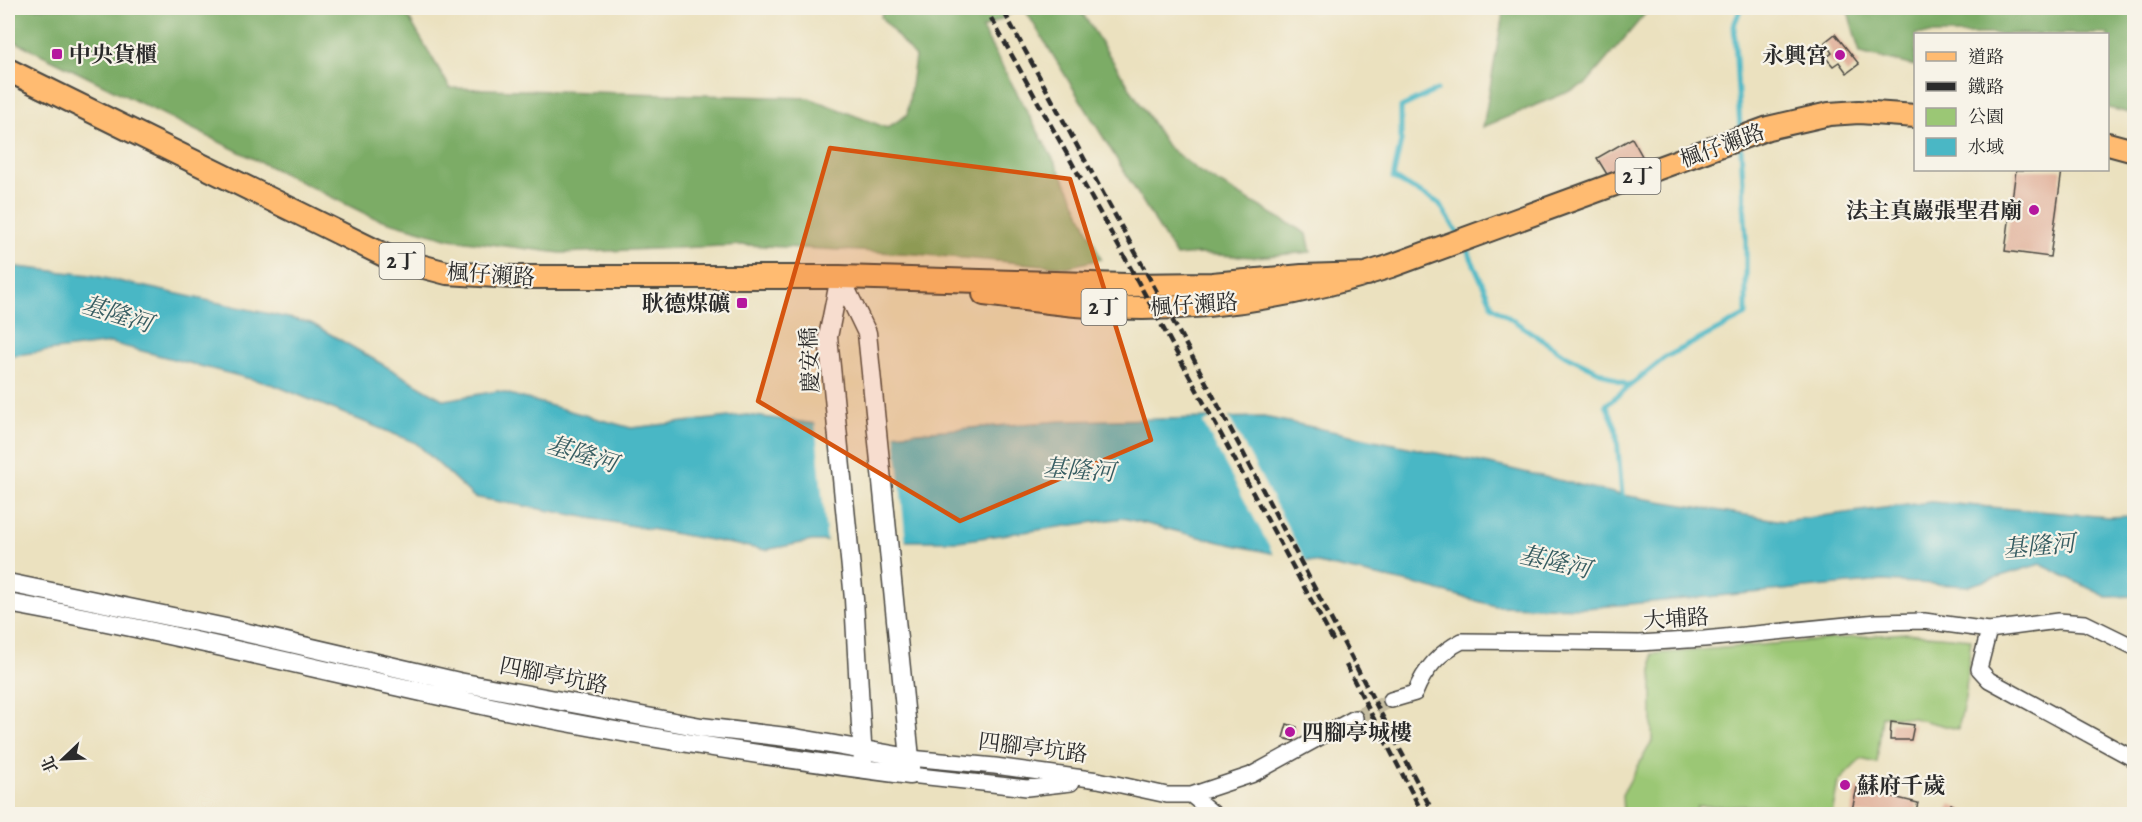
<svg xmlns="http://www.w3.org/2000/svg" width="2142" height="822" viewBox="0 0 2142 822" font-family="Alegreya,'Noto Serif TC',serif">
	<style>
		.green { fill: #9bc775; stroke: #637950; stroke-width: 1.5 }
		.forest { fill: #7cac66; stroke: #546c48; stroke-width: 1.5 }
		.water { fill: #4ab7c5; stroke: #3a7178; stroke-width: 1.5 }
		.pier { fill: #ebe1bf }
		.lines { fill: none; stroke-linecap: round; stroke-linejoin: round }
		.stream { stroke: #4ab7c5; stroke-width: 5 }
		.building { fill: #e0af98 }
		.minor-tunnel { stroke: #c5bda1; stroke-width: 15; stroke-dasharray: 15 8; stroke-linecap: butt }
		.minor-casing { stroke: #484641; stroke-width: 18 }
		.tertiary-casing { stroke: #484641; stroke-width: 21 }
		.primary-casing { stroke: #484641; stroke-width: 26 }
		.minor { stroke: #fff; stroke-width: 15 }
		.tertiary { stroke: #fff; stroke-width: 18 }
		.primary { stroke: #ffbb71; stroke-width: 22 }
		.rail { stroke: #2b2b2b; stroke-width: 4.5; stroke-dasharray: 9 4.5; stroke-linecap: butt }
		.marked { fill: #d5540f; fill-opacity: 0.2; stroke: #d5540f; stroke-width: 4.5; stroke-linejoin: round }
		.poi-dot { fill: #b5179e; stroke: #f7f3e8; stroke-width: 2 }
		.labels { text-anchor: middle; stroke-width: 4.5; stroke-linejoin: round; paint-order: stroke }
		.shield { fill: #f7f3e8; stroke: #686764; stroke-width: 1.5 }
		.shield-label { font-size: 21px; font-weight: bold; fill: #2b2b2b }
		.poi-label { font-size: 22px; font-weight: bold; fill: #2b2b2b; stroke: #f7f3e8; text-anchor: start }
		.street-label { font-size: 22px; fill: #2b2b2b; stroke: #f7f3e8 }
		.water-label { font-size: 24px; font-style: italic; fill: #365c61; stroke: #f7f3e8 }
	</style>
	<rect width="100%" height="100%" fill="#f7f3e8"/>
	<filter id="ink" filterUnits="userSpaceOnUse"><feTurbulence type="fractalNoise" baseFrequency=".0167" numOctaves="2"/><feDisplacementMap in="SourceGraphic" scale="12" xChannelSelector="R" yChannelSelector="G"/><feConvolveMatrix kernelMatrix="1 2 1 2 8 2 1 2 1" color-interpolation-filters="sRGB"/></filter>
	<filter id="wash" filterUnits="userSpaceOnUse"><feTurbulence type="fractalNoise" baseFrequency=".008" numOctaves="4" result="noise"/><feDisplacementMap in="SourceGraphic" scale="24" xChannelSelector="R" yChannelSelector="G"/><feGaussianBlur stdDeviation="1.35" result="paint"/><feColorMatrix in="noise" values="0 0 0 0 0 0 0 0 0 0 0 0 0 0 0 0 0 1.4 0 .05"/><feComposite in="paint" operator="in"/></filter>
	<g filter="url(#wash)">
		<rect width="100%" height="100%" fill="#ebe1bf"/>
		<path class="green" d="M1905 633 1971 639 1965 699 1958 729 1913 718 1882 716 1877 763 1861 759 1838 782 1832 814H1783L1780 806H1698L1692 814H1623L1622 795 1652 741V654Z"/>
		<path class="forest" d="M8 8H403L450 88 809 98 887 128 907 115 915 57 881 17 883 8H1021L982 29 1071 192 1101 259 1067 267 915 254 746 245 561 253 450 239 372 217 8 38Z
			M1024 8H1079L1167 146 1200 172 1307 234 1311 252 1254 257 1198 254 1176 256Z
			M1504 8H1650L1585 85 1483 127Z
			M1847 8H2134V114L2108 108V34H1916L1915 66 1860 53Z"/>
		<path class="water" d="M8 266 91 275 311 323 444 400 498 391 631 428 747 415 892 434 1061 421 1264 417 1494 465 1622 495 1783 521 1931 502 2108 517 2134 516V596L2107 597 2040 564 1968 586 1883 581 1586 608 1495 606 1419 585 1220 542 1123 518 959 541H812L765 550 474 497 416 443 274 385 111 343 8 356Z"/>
		<path class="pier" d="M1218 415H1228L1308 565 1275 557 1203 423Z
			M815 421 895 431 906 544H827Z"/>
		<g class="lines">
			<path class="stream" d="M1437 90 1401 107V141L1393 178 1439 203 1457 232
				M1740 128 1734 25 1741 8
				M1467 249 1493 307 1565 355 1629 386
				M1626 500 1622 495 1616 427 1606 405 1664 358 1746 315V237L1741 148"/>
		</g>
		<g id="blocks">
			<path class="building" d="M1835 34 1859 64 1847 73 1839 62 1833 66 1826 58 1832 53 1825 42Z
				M1632 138 1642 156 1608 176 1597 158Z
				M2016 170H2062L2050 257 2005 251Z
				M1891 722 1914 725 1911 740H1890Z
				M1287 724 1297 727 1294 741 1283 738Z
				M1857 788 1918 803 1915 814H1851Z
				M1951 804 1970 814H1945Z"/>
		</g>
	</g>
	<g filter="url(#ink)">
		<use href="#blocks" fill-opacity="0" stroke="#484641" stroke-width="1.5"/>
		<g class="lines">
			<path class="minor-tunnel" d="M1355 718 1391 700"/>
			<g class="minor-casing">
				<path id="minor" d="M1989 630 1979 669 1989 680 2134 759
					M1391 700 1415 693C1424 670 1440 652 1462 641L1639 643 1704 639 1877 622 1924 621 1989 630 2058 621 2085 623 2134 647
					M910 758 995 766 1098 780 1167 795H1191L1251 775 1355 718
					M910 775 1027 788 1071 783
					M1191 795 1214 814"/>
			</g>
			<g class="tertiary-casing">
				<path id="tertiary" d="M840 277 828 337 854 599 863 762
					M8 583 226 628 459 682 701 727 795 738 910 758
					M8 603C170 632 329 673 491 707 629 736 770 757 910 775V758L867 333 840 277"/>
			</g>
			<g class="primary-casing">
				<path id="primary" d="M8 70 390 258 447 273 513 277H840L1127 285 1212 284 1302 276 1367 274
					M2108 144 2134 151
					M984 294C1019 298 1054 304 1089 306 1191 314 1294 298 1391 266L1768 128 1829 114 1859 112 1916 116"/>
			</g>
			<use href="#minor" class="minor"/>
			<use href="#tertiary" class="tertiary"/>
			<use href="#primary" class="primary"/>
			<path class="rail" d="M1004 12 1192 356 1434 814
				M991 18 1124 256 1335 644
				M1346 665 1423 814"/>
		</g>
	</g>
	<path class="marked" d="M830 148 1070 179 1151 440 960 521 758 401Z"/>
	<g class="poi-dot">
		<rect x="51" y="48" width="12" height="12" rx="3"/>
		<circle cx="1840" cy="55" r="6"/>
		<circle cx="2034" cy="210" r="6"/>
		<rect x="736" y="297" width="12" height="12" rx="3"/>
		<circle cx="1290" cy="732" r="6"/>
		<circle cx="1845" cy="785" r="6"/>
	</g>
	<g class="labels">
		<g class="shield">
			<rect x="1615.5" y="158" width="45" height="36" rx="4.5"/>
			<rect x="379.5" y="243" width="45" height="36" rx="4.5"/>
			<rect x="1081.5" y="289" width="45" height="36" rx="4.5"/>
		</g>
		<g class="shield-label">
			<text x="1638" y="183">2丁</text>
			<text x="402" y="268">2丁</text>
			<text x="1104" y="314">2丁</text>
		</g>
		<g class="poi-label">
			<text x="69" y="62">中央貨櫃</text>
			<text x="1828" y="63" text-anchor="end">永興宮</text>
			<text x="2022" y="218" text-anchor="end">法主真巖張聖君廟</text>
			<text x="730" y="311" text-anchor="end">耿德煤礦</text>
			<text x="1302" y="740">四腳亭城樓</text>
			<text x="1857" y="793">蘇府千歲</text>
		</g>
		<g class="street-label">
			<text transform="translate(1722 145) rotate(-20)" y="8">楓仔瀨路</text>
			<text transform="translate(491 274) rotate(4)" y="8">楓仔瀨路</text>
			<text transform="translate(1194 304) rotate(-4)" y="8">楓仔瀨路</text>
			<text transform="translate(809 360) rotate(-92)" y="8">慶安橋</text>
			<text transform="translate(1676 618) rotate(-4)" y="8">大埔路</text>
			<text transform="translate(554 675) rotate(11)" y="8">四腳亭坑路</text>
			<text transform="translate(1033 747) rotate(7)" y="8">四腳亭坑路</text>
		</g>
		<g class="water-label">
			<text transform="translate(117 314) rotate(17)" y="8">基隆河</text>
			<text transform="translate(582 454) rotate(17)" y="8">基隆河</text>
			<text transform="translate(1079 470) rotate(4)" y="8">基隆河</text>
			<text transform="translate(2039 546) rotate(-5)" y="8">基隆河</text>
			<text transform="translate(1555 562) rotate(13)" y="8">基隆河</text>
		</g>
	</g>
	<rect width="2142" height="822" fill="none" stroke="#f7f3e8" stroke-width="30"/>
	<rect x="1914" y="33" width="195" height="138" fill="#f7f3e8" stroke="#a5a39c" stroke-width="1.5"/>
	<rect x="1926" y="52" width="30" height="9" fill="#ffbb71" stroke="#a5a39c" stroke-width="1.5"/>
	<text x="1968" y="63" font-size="18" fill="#2b2b2b">道路</text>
	<rect x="1926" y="82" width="30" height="9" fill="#2b2b2b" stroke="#a5a39c" stroke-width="1.5"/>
	<text x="1968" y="93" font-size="18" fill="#2b2b2b">鐵路</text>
	<rect x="1926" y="108" width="30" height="18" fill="#9bc775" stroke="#a5a39c" stroke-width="1.5"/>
	<text x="1968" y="123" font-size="18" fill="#2b2b2b">公園</text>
	<rect x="1926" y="138" width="30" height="18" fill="#4ab7c5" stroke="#a5a39c" stroke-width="1.5"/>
	<text x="1968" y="153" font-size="18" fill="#2b2b2b">水域</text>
	<g transform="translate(63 759) rotate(247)" stroke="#f7f3e8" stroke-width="4.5" paint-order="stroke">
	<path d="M0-4.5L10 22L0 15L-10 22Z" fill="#2b2b2b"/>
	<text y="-9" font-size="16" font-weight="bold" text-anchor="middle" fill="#2b2b2b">北</text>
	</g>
</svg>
